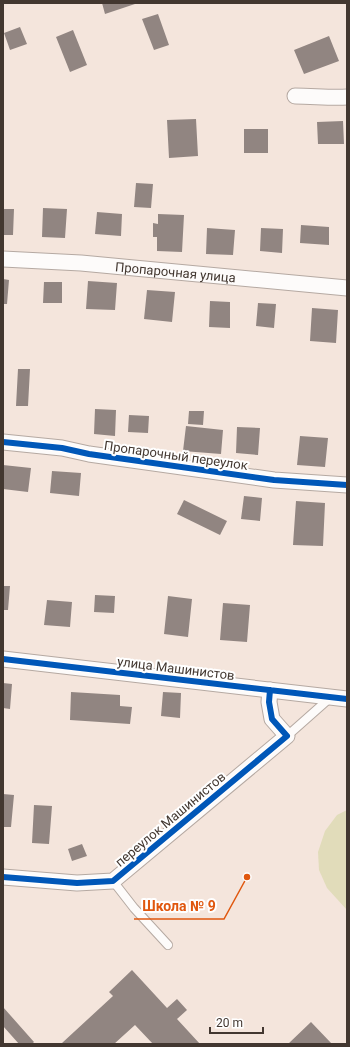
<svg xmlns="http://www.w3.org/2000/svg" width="350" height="1047" viewBox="0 0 350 1047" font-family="Roboto,sans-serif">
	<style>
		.garden { fill: #e1dcba }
		.building { fill: #918581 }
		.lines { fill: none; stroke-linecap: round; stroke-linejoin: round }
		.service-casing { stroke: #b5a9a2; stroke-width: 10 }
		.minor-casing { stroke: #b5a9a2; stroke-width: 17 }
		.service { stroke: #fdfbfa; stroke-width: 8 }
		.minor { stroke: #fdfbfa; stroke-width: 15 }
		.cycleway-casing { stroke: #fff; stroke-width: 8 }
		.cycleway { stroke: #0057b8; stroke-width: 6 }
		.labels { text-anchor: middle; stroke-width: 4; stroke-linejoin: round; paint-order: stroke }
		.street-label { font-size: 13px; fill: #423730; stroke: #fff }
		.leader { fill: none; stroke: #e0570e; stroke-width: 1.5 }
		.callout-dot { fill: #e0570e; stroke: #fff; stroke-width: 1.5 }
		.callout-label { font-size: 14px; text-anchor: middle; font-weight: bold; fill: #e0570e; stroke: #fff; stroke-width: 4; stroke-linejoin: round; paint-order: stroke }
	</style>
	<rect width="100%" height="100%" fill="#f4e5dc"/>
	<path class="garden" d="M347 810V910L327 888 319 870 318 852 325 831 337 815Z"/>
	<path class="building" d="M102 3H134L135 4 105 14Z
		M158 14 169 45 154 50 142 19Z
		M20 27 27 44 10 50 4 33Z
		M73 30 87 65 70 72 56 37Z
		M329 36 339 61 304 74 294 50Z
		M196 119 198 156 169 158 167 120Z
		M343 121 344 144H318L317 122Z
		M244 129H268V153H244Z
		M136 183 153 184 151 208 134 207Z
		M43 208 67 209 65 238 42 237Z
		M3 209H14L13 235H3Z
		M97 212 122 214 121 236 95 234Z
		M158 214 184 215 182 252 157 251V237H153V223L158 224Z
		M301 225 329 227V245L300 243Z
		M207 228 235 230 233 255 206 254Z
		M261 228 283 229 282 253 260 251Z
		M3 279 9 280 7 304H3Z
		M88 281 117 283 115 310 86 309Z
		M44 282H62V303H43Z
		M147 290 175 292 172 322 144 319Z
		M210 301 230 302V328L209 327Z
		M258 303 276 304 274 328 256 326Z
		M312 308 338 310 336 343 310 341Z
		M18 369H30L28 406H16Z
		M95 409 116 410 115 436 94 434Z
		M189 411H204L203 425 188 424Z
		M129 415 149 416 148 433 128 432Z
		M186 426 223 430 221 454 183 451Z
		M237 427 260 428 258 455 236 453Z
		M300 436 328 438 325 467 297 465Z
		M3 465 31 468 28 492 3 489Z
		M52 471 81 473 79 496 50 493Z
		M244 496 262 498 260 521 241 519Z
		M184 500 227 521 220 535 177 514Z
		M296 501 325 503 323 546 293 545Z
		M3 586H10L8 610H3Z
		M95 595 115 596 114 613 94 612Z
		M168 596 192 599 188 637 164 634Z
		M47 600 72 602 70 627 44 625Z
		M223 603 250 605 247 642 220 640Z
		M3 683 12 684 10 709 3 708Z
		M71 692 120 695V706L132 707 130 724 70 720Z
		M163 692 181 693 180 718 161 716Z
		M3 794 14 795 11 827H3Z
		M34 805 52 806 49 844 32 843Z
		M82 844 87 856 72 861 68 849Z
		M132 970 167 1008 177 999 187 1010 177 1019 200 1044H153L135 1025 114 1044H63L62 1043 113 996 109 992Z
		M3 1007 34 1042 32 1044H19L3 1026Z
		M311 1022 332 1044H288Z"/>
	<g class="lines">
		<g class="service-casing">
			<path id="service" d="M287 736 331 697
				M113 881 134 908 168 945"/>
		</g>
		<g class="minor-casing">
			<g id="minor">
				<path d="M295 96C313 96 330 98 347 97"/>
				<path id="s1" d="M3 259 81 263 347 288"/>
				<path d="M3 442 62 448 89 454 274 480 347 485"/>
				<path d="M3 659 347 699"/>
				<path d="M3 877 77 883 113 881 287 736 272 719 269 702 270 690"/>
			</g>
		</g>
		<use href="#service" class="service"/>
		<use href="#minor" class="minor"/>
		<g class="cycleway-casing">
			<path id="cycleway" d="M3 442 62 448 89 454 274 480 347 485
				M3 659 347 699
				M3 877 77 883 113 881 287 736 272 719 269 702 270 690"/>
		</g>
		<use href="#cycleway" class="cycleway"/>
	</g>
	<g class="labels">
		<g class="street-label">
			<text dy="5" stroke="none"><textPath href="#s1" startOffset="173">Пропарочная улица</textPath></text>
			<text transform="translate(176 455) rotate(8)" y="5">Пропарочный переулок</text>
			<text transform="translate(176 668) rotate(7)" y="5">улица Машинистов</text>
			<text transform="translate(170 819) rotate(-40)" y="5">переулок Машинистов</text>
		</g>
	</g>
	<path class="leader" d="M247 877L224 919H134"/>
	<circle class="callout-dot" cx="247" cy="877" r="4"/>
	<g class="callout-label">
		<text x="179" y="911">Школа № 9</text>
	</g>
	<rect width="350" height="1047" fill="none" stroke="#423730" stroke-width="8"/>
	<path d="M210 1027v6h53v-6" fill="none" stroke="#423730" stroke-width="2"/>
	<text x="216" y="1027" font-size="12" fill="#423730" stroke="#ffffff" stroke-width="3" paint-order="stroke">20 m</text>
</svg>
